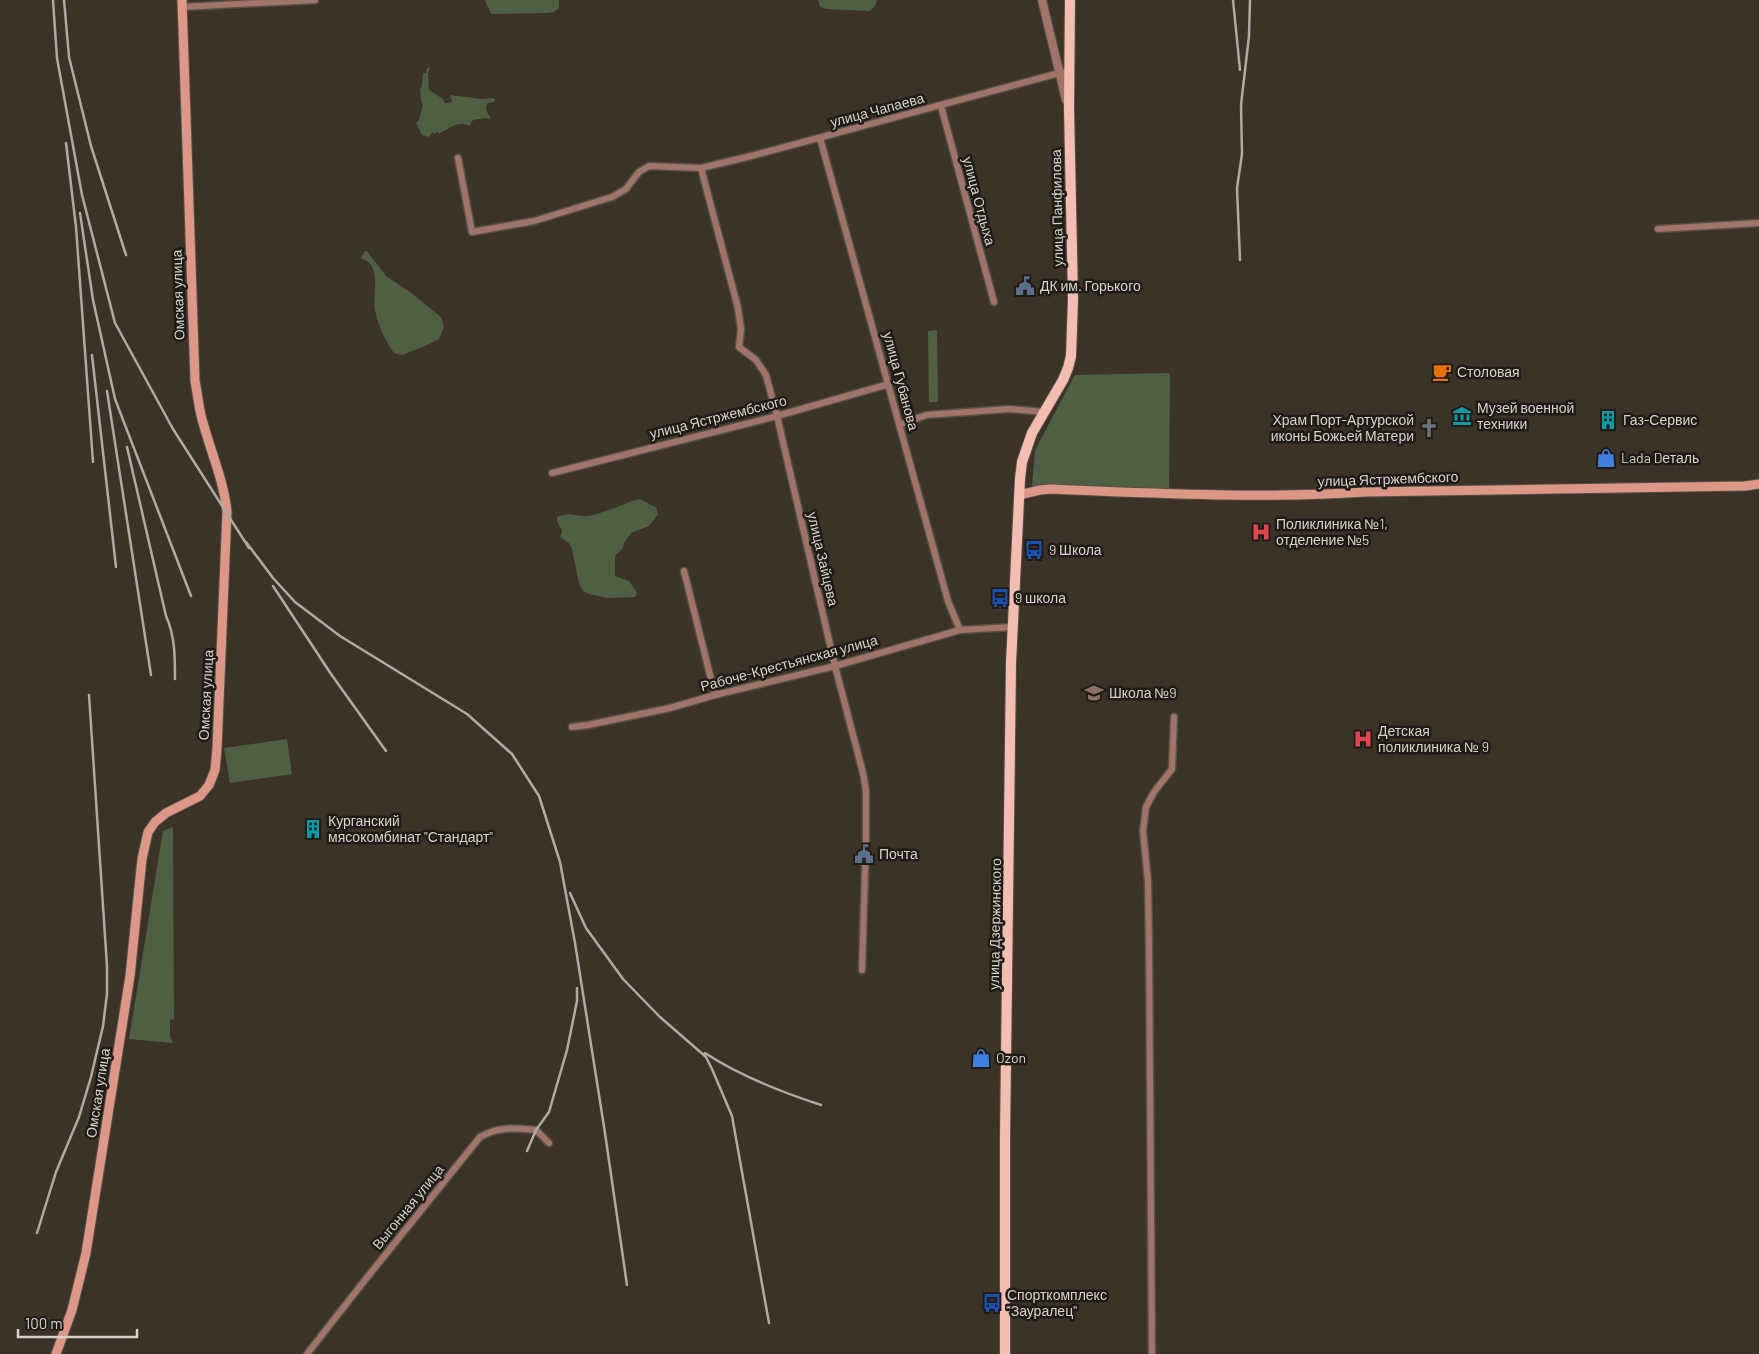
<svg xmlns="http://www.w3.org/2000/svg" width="1759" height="1354" viewBox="0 0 1759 1354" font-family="Barlow,sans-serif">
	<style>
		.green { fill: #4f5f45 }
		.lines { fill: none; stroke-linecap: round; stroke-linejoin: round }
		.minor-casing { stroke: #585045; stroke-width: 9 }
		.tertiary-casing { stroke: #585045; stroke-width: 10 }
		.secondary-casing { stroke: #585045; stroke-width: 11 }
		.primary-casing { stroke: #585045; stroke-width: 12 }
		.minor { stroke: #a0746b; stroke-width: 6 }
		.tertiary { stroke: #a0746b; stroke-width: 8 }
		.secondary { stroke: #dc9789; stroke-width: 9 }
		.primary { stroke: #f4bdb2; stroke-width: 10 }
		.rail { stroke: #b1aaa2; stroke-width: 2.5 }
		.labels { text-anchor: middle; stroke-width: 5; stroke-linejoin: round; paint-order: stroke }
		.street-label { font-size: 14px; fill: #d8d2cb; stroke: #1f1b16 }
		.poi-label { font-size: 14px; fill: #d8d2cb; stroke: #1f1b16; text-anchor: start }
	</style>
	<rect width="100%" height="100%" fill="#3c3327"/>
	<path class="green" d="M485 0H559V8L554 12 548 13 491 14Z
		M818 0H877L874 7 870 11 826 9 820 7Z
		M427 68H430L428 73 429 90 443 99 445 103H448L452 101 450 95 482 99 492 98 495 99 494 102 488 103 486 106 487 112 491 119 484 118 473 120 469 126C458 120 448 129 439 134L437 132 434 134 433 132 428 137 422 135 416 123 419 120 423 105 421 100 420 89 422 86 423 74V73H426Z
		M365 251H367L386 276 410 292 441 317 444 327 439 339 427 345 402 355 394 353C385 340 378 326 375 310 372 293 383 265 361 258Z
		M937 330 938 402H929L928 331Z
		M1170 373 1169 492 1032 486 1035 450 1075 375Z
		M639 499C646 501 651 506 656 507L658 514 649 526 631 533 624 543 623 548 615 556V576L629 581 637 593 635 597 607 598 589 594 583 591 579 583 572 549 569 543 560 537 562 531 557 521V517C572 510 578 519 593 515 608 511 623 504 639 499Z
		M287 739 292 774 230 783 224 748Z
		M173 827 174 1019 170 1020V1037L173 1043 129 1039 163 831Z"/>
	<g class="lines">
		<g class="minor-casing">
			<path id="minor" d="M182 7 315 0
				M941 106 994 302
				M820 138 948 601 960 630
				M458 158 472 232 534 221 612 197 626 189 639 172 649 166 701 168 751 156 1063 72
				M701 168 738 308 741 329 739 347 756 360 766 375 777 416 835 666 863 773 866 791V839L862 970
				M1658 229 1759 223
				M899 425 926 415 1009 409 1044 412
				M552 473 777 416 889 384
				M684 571 715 695
				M572 727 588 725 670 708 715 695 835 666 960 630 1012 627
				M307 1354 361 1285 480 1137C499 1126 515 1128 536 1130L549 1143
				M1152 1354 1149 944 1148 881 1143 831 1146 807 1154 792 1172 769 1174 717"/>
		</g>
		<g class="tertiary-casing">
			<path id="tertiary" d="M1042 0 1066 100"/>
		</g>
		<g class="secondary-casing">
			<path id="secondary" d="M1019 495 1040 490 1050 489C1155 493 1260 499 1365 492L1745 486 1759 484
				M56 1354 72 1310 86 1253 130 976 142 859 148 832 155 822 166 813 200 796 209 785 215 770 217 749 227 512C224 482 212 455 204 426 199 412 198 396 195 381L182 0"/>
		</g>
		<g class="primary-casing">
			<path id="primary" d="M1005 1354V1138L1011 663 1020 479 1022 462 1032 433 1063 380 1068 368 1071 356 1073 299 1069 108 1070 0"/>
		</g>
		<use href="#minor" class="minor"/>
		<use href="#tertiary" class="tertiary"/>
		<use href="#secondary" class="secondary"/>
		<use href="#primary" class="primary"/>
		<path class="rail" d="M53 0 57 58 82 195 115 323 173 429 249 548
			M64 0 69 57 91 146 126 255
			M1233 0 1240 70
			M66 143 76 227 93 462
			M80 213 93 300 115 399 191 596
			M1240 260 1237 188 1242 154 1241 105 1249 36 1250 0
			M92 355 116 567
			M107 391 151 675
			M127 447 166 616C175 636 175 657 175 679
			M246 542 273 578 295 602 340 636 467 714 512 754 539 796 560 862 575 943 605 1133 627 1285
			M273 586 331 674 386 751
			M570 893 586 928 623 979 660 1017 706 1057 712 1069 732 1116 769 1323
			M705 1053C740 1076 781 1092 821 1105
			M527 1151 536 1130 549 1112 567 1050 577 1001V988
			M37 1233 56 1172 79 1117 91 1077 103 1026 107 994V966L89 695"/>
	</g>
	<defs>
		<g id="civic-bare" transform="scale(1.5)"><path d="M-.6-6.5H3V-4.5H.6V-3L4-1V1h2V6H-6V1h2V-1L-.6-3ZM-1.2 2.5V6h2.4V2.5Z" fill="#5c6f8a" stroke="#1f1b16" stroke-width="2.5" paint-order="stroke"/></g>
		<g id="cafe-bare" transform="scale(1.5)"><path d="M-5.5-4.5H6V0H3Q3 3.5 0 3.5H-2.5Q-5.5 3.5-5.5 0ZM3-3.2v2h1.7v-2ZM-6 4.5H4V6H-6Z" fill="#e8710a" stroke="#1f1b16" stroke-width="2.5" paint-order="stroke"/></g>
		<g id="museum-bare" transform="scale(1.5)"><path d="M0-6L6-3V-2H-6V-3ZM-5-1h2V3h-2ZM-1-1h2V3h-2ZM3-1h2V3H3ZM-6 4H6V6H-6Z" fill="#0f9aa8" stroke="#1f1b16" stroke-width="2.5" paint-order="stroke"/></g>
		<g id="building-bare" transform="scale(1.5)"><path d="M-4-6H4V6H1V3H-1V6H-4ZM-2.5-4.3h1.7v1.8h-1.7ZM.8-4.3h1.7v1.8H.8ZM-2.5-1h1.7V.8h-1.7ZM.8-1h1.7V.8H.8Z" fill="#0f9aa8" stroke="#1f1b16" stroke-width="2.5" paint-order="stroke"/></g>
		<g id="church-bare" transform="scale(1.5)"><path d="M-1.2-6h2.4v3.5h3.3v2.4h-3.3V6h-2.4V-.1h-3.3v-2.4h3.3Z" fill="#6b7280" stroke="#1f1b16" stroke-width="2.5" paint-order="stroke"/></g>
		<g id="shop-bare" transform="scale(1.5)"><path d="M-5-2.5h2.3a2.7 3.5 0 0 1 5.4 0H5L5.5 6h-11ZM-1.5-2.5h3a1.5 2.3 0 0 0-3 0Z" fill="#3f7fe0" stroke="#1f1b16" stroke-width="2.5" paint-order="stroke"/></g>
		<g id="hospital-bare" transform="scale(1.5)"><path d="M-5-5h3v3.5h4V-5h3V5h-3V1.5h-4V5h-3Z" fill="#e0444e" stroke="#1f1b16" stroke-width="2.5" paint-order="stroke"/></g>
		<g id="bus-bare" transform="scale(1.5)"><path d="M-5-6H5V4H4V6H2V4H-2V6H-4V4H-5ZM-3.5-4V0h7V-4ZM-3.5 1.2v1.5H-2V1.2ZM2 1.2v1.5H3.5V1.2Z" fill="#1a4fb4" stroke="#1f1b16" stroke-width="2.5" paint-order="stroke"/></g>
		<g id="school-bare" transform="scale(1.5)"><path d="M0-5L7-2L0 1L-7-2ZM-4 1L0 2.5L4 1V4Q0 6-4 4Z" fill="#8d6e63" stroke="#1f1b16" stroke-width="2.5" paint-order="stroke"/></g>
	</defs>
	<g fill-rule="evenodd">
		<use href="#civic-bare" x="1025" y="286"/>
		<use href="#cafe-bare" x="1442" y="372"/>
		<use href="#museum-bare" x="1462" y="416"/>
		<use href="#building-bare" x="1608" y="420"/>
		<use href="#church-bare" x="1429" y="428"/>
		<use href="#shop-bare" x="1606" y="458"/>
		<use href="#hospital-bare" x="1261" y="532"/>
		<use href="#bus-bare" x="1034" y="550"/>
		<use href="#bus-bare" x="1000" y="598"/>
		<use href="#school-bare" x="1094" y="693"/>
		<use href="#hospital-bare" x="1363" y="739"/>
		<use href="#building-bare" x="313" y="829"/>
		<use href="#civic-bare" x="864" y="854"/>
		<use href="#shop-bare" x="981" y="1058"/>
		<use href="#bus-bare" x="992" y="1303"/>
	</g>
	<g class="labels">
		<g class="street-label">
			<text transform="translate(877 110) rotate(-15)" y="5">улица Чапаева</text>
			<text transform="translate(979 201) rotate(75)" y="5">улица Отдыха</text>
			<text transform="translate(1057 208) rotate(-91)" y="5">улица Панфилова</text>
			<text transform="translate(178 295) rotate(-92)" y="5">Омская улица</text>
			<text transform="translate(901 381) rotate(75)" y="5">улица Губанова</text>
			<text transform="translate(718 417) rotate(-14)" y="5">улица Ястржембского</text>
			<text transform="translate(1388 479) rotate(-2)" y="5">улица Ястржембского</text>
			<text transform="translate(823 559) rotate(77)" y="5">улица Зайцева</text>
			<text transform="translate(789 663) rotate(-15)" y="5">Рабоче-Крестьянская улица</text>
			<text transform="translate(206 695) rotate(-87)" y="5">Омская улица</text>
			<text transform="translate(995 924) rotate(-89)" y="5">улица Дзержинского</text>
			<text transform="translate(98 1093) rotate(-81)" y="5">Омская улица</text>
			<text transform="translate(408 1207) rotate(-51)" y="5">Выгонная улица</text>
		</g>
		<g class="poi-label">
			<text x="1040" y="291">ДК им. Горького</text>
			<text x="1457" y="377">Столовая</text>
			<text x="1477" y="413">Музей военной<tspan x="1477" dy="16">техники</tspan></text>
			<text x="1414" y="425" text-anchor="end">Храм Порт-Артурской<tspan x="1414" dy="16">иконы Божьей Матери</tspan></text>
			<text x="1623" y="425">Газ-Сервис</text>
			<text x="1621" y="463">Lada Dеталь</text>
			<text x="1276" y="529">Поликлиника №1,<tspan x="1276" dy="16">отделение №5</tspan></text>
			<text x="1049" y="555">9 Школа</text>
			<text x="1015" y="603">9 школа</text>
			<text x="1109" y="698">Школа №9</text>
			<text x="1378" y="736">Детская<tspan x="1378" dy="16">поликлиника № 9</tspan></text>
			<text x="328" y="826">Курганский<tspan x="328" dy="16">мясокомбинат "Стандарт"</tspan></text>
			<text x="879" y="859">Почта</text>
			<text x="996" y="1063">Ozon</text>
			<text x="1007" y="1300">Спорткомплекс<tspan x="1007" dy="16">"Зауралец"</tspan></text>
		</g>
	</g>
	<path d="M18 1329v8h119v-8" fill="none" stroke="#d8d2cb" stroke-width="2.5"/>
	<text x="25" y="1329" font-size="15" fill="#d8d2cb" stroke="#1f1b16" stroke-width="4" paint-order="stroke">100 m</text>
</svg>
